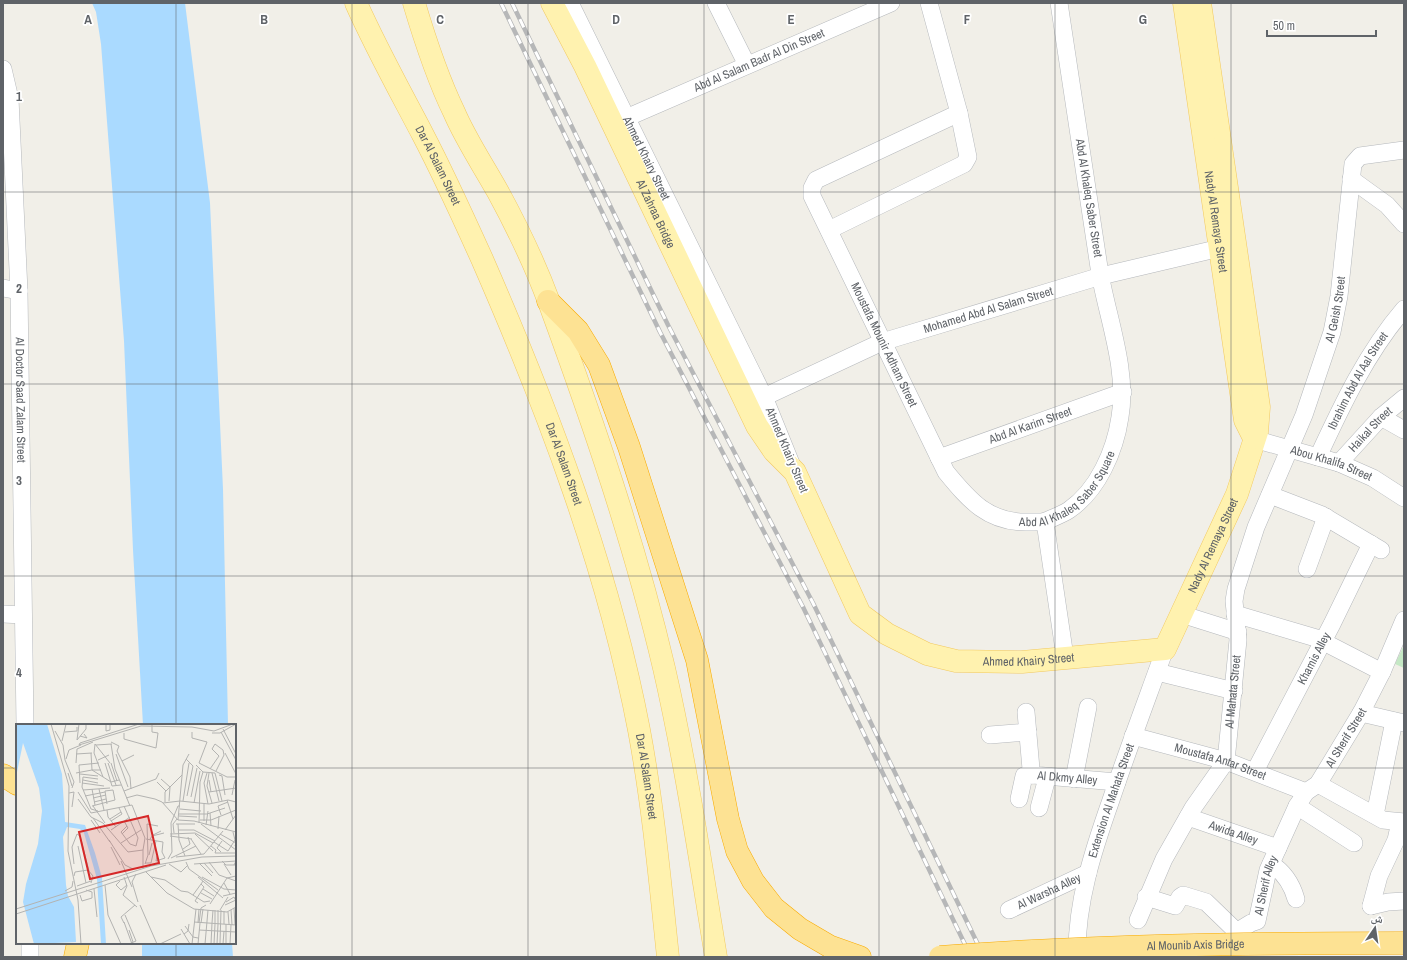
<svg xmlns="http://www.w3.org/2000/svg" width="1407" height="960" viewBox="0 0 1407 960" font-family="'Archivo Narrow','Noto Naskh Arabic',sans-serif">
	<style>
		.green { fill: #c5e8c5 }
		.water { fill: #aadaff }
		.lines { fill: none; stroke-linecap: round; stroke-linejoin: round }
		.minor-casing { stroke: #b5b8bc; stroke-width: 18 }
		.major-casing { stroke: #f2c960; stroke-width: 23 }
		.highway-casing { stroke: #f9ab00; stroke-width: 23 }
		.minor { stroke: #fff; stroke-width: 17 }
		.major { stroke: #fff2af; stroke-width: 22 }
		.highway { stroke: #fde293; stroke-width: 22 }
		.rail-casing { stroke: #b6b7b8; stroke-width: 4.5 }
		.rail { stroke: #fff; stroke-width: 3; stroke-dasharray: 9; stroke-linecap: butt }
		.highway-bridge-casing { stroke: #f9ab00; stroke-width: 23; stroke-linecap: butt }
		.highway-bridge { stroke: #fde293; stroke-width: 22 }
		.grid { fill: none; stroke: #5f6368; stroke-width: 1; stroke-opacity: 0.55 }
		.labels { text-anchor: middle; stroke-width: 3.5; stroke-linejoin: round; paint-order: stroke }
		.street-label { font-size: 12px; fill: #5f6368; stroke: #fff }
		.inset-road { fill: none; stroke: #b3b3b1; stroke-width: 1 }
		.view { fill: #d62828; fill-opacity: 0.15; stroke: #d62828; stroke-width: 2 }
		.inset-edge { fill: none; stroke: #5f6368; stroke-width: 2 }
		.grid-label { font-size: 13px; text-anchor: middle; font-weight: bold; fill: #5f6368; stroke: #fff; stroke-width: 3.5; stroke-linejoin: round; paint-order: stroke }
	</style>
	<rect width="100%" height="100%" fill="#f1efe8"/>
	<path class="green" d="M1404 645V668L1395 664Z"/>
	<path class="water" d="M92 3H185L210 203 223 489 228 725H143L133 550 124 341 101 44 96 12Z
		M142 943H232L233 957H142Z"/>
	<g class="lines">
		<g class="minor-casing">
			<g id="minor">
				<path id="s1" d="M570 3 764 397 792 466"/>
				<path d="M716 3 747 65"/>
				<path id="s2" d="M3 69 10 99 19 291 25 725"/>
				<path id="s3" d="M959 113 816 180 812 188V196L946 472C969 500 988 523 1028 522 1035 522 1042 523 1048 520 1055 517 1063 514 1069 510 1098 490 1115 451 1120 417 1128 371 1108 319 1100 274 1086 184 1073 93 1059 3"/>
				<path id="s4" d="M626 118 891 3"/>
				<path d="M1351 179 1387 205 1404 224"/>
				<path d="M829 230 964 164 968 157 959 113 929 3"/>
				<path d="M3 288 19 291"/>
				<path id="s5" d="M764 397 882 342 1101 276 1220 248"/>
				<path d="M1381 417 1404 430"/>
				<path id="s6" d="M1254 439 1339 463 1373 478 1404 498"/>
				<path id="s7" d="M1318 457C1342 405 1367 352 1404 309"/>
				<path id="s8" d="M939 458 1123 392"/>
				<path id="s9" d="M1339 463 1381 417 1404 398"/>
				<path d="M1270 495 1322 515 1381 550"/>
				<path d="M1045 522 1065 657"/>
				<path d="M1307 569 1326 517"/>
				<path d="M3 614 23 615"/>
				<path d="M1181 614 1238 632"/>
				<path d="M1235 614 1316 638 1382 672"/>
				<path d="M1157 672 1234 691"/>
				<path id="s10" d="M1026 712 1031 769 1033 775 1117 782"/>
				<path d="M1361 713 1404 723"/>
				<path d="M990 735 1028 732"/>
				<path id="s11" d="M1133 736 1226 761 1306 792"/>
				<path id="s12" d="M1255 771 1332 624 1371 544"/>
				<path d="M1074 779 1088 707"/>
				<path d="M1318 784 1383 820 1404 822"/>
				<path d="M1019 799 1024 776 1033 775"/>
				<path d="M1297 806 1354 843"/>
				<path d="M1039 808 1047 778"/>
				<path d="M1375 815 1394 721"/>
				<path id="s13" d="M1188 817 1278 848"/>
				<path d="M1271 864C1284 872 1292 885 1296 899"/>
				<path id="s14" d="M1146 897 1175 906 1180 897 1183 895 1206 902 1235 930 1238 931 1251 923 1257 921 1268 870 1297 806 1306 792 1318 784 1361 713 1382 672 1404 620"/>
				<path d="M1371 906 1379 876 1396 840 1400 822"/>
				<path d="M1371 906 1388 902 1404 901"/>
				<path id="s15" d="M1009 910 1088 873"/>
				<path id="s16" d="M1138 920 1164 859 1193 808 1226 761 1238 640 1234 601 1236 589 1256 527 1304 415 1332 332 1339 296 1353 164 1360 156 1404 150"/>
				<path d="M30 943V957"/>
				<path id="s17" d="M1077 957C1076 903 1093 851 1111 800 1128 749 1147 699 1165 649"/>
			</g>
		</g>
		<g class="major-casing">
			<g id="major">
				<path id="s18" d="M356 3C376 48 400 91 423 135 444 175 463 217 482 259 548 410 608 568 639 730 653 805 660 881 668 957"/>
				<path d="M414 3C425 40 437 77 454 112 466 140 483 165 498 192 517 227 535 264 549 302 593 422 635 544 664 668 686 764 700 860 716 957"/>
				<path id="s19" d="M552 3 585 66 757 426 774 451 795 472 860 614 887 634 927 654 956 661 1022 662 1165 649 1237 494 1257 432 1259 407 1200 3"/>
				<path id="s20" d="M1184 3 1245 420 1254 438"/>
			</g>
		</g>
		<g class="highway-casing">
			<path id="highway" d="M548 301 578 331 599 365 629 447 697 660 728 819 737 851 753 881 774 908 800 929 829 946 860 957
				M3 775 17 784
				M75 957 78 943"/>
		</g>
		<use href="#minor" class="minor"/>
		<use href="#major" class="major"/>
		<use href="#highway" class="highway"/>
		<g class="rail-casing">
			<path id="rail" d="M501 3 660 332 803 607 971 957
				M512 3 668 325 813 603 984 957"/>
		</g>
		<use href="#rail" class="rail"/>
		<g class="highway-bridge-casing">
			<g id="highway-bridge">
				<path id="s21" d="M940 957C1095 945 1249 943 1404 943"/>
			</g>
		</g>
		<use href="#highway-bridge" class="highway-bridge"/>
	</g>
	<path class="grid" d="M176 3V725M352 3V957M528 3V957M704 3V957M879 3V957M1055 3V957M1231 3V957M3 192H1404M3 384H1404M3 576H1404M3 768H17M235 768H1404M176 943V957"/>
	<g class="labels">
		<g class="street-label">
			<text dy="4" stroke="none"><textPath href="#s4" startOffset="145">Abd Al Salam Badr Al Din Street</textPath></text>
			<text dy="4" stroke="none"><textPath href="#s1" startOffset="173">Ahmed Khairy Street</textPath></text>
			<text dy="4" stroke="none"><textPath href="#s18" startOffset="182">Dar Al Salam Street</textPath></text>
			<text transform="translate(1089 198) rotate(81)" y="4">Abd Al Khaleq Saber Street</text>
			<text dy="4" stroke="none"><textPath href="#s19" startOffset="235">Al Zahraa Bridge</textPath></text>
			<text dy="4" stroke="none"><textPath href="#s20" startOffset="221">Nady Al Remaya Street</textPath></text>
			<text dy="4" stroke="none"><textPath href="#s16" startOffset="653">Al Geish Street</textPath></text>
			<text dy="4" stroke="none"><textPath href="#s5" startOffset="241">Mohamed Abd Al Salam Street</textPath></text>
			<text dy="4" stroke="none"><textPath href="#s3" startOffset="340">Moustafa Mounir Adham Street</textPath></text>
			<text dy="4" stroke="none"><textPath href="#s7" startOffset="86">Ibrahim Abd Al Aal Street</textPath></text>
			<text dy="4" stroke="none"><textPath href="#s2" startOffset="332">Al Doctor Saad Zalam Street</textPath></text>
			<text dy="4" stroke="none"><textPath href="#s8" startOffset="97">Abd Al Karim Street</textPath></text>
			<text dy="4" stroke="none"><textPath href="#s9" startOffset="46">Haikal Street</textPath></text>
			<text transform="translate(787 450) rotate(67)" y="4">Ahmed Khairy Street</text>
			<text dy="4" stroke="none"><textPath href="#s18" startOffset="506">Dar Al Salam Street</textPath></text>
			<text dy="4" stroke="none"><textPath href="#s6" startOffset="81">Abou Khalifa Street</textPath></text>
			<text dy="4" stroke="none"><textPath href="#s3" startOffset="636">Abd Al Khaleq Saber Square</textPath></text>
			<text dy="4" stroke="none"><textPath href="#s19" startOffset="1118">Nady Al Remaya Street</textPath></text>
			<text dy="4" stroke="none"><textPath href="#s12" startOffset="127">Khamis Alley</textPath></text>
			<text dy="4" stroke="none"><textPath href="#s19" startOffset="867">Ahmed Khairy Street</textPath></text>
			<text dy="4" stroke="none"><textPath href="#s16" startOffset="252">Al Mahata Street</textPath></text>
			<text dy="4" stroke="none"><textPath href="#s14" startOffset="341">Al Sherif Street</textPath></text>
			<text dy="4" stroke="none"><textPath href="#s11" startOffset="91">Moustafa Antar Street</textPath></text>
			<text dy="4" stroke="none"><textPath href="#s18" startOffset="830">Dar Al Salam Street</textPath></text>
			<text dy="4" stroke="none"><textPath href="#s10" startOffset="98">Al Dkmy Alley</textPath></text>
			<text dy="4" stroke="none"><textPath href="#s17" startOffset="161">Extension Al Mahata Street</textPath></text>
			<text dy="4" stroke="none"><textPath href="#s13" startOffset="48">Awida Alley</textPath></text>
			<text dy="4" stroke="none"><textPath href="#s14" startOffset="170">Al Sherif Alley</textPath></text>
			<text dy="4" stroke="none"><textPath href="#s15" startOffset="44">Al Warsha Alley</textPath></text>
			<text dy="4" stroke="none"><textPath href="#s21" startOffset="256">Al Mounib Axis Bridge</textPath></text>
		</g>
	</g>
	<g transform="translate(16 724)">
		<rect width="220" height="220" fill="#f1efe8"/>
		<path d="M0 0H31L46 50 49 98 69 101 79 129 86 154 90 220H85L81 155 68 109 64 105 51 103 47 113 50 161 52 172 58 183 60 218 18 220 7 178 10 160 22 120 26 87 23 64 7 19 0 53Z" fill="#aadaff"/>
		<path class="inset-road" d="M35 0 53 62 52 127 62 176 65 220M90 0V7L94 6V0M123 0 64 19 63 21 125 2 176 3 198 7 217 0M207 5 220 30M39 7 47 21 49 36 58 58 56 64M49 8 61 7V3M176 8V14L191 18 183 39 211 53H220M205 8 220 36M108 9V15L140 24 142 9 136 8V1M196 9H204L220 0M64 12 71 14 68 10M61 16 70 5V0M61 16 63 0M46 17 50 0M95 18 103 22 101 27 114 53 115 65M79 20 78 29 87 53M79 20 94 39M95 20 99 45 114 82M80 21 96 20M75 29 76 46H85M209 29 220 50M60 30 76 29M100 30 112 63M50 35 53 26 65 21M170 35 177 42 171 72M82 36 93 31M106 37 118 31M60 39 61 25 77 18M89 39 96 62 105 61M92 39 100 61M95 39 101 57M180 41 187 48 199 49M194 45 203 32 196 25 199 20 207 26 208 31 200 47M52 49 56 62M60 49 76 46 95 58 103 56M191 49 188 59 192 80M193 49 191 62 196 79M196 49 203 77M199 49 206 77M64 50 82 52M203 51 206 52 209 71M145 55 154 63M67 56 82 59M193 56 195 68M141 58 150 67M64 59 63 41 83 39M66 59 88 62M76 65 79 81M83 65 88 86M67 66 94 64M89 67 91 80M108 67 140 55 143 49M62 68 75 89 116 81 129 114 127 126 112 128 87 99 75 93 62 75M193 68 220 64M53 69 58 68 56 83M216 71 219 56M69 72 89 68M175 73 181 44M77 74 90 71M110 74 121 71 139 75 146 78 162 96 178 97 220 108M211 76 217 95M153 77 154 63M167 77 173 39M78 78 90 75M149 78V68L166 51M147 79 164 77 193 80 212 76 220 78M178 79 184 47M76 82 99 76 97 66 89 67M77 82 89 99M108 82 122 114M164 85 185 87M91 86 92 93 100 103M82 87 75 85 66 63 67 53 82 55M194 89 195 102M163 90H191L209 84M205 91 202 82 212 78M163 92 181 93M77 94 94 118M94 95 105 88M75 96 84 109M162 96 167 41 173 30M184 96H195L220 86M95 97 106 90 103 84M188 97V80M183 99 184 58 187 48M160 100H179M162 100 163 116 169 132M185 100 220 126M190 101 192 87M111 102 105 108 114 120 120 122 122 114M202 105 203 92M95 106 114 93M162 106H178L199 117M209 106 220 91M158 109 157 100 161 95M106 110 112 104 108 97M154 110 179 109 197 119M179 110 197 127M204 110 220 119 219 122M136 112 148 109M154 112 176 115M130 115 147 118 146 128M134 115 137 111 145 107M175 115 185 130M93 116 109 141 117 145M198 118 212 127M105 119 125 106M62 122 70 159M195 122 200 126 199 129H220M95 123 104 141M167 125 174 120 172 113M212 127 219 116 217 108M205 128 201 124 206 117M133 131 136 119M141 132 140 137 149 134 146 128M160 133 188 130 207 107M155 134 180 122M152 135 156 128 155 99 162 82H164M105 137 116 163M206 137 210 141H220M170 138 173 145 202 166M193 138 203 151 220 157M129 139H135L140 117M183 139 196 152M188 139 197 149M58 140 56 123 61 110 64 112 73 147M129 140 132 131 131 100 142 102M153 140 165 148 171 142M178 140 220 137 218 141M208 140 215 151M127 145V126M130 148 151 169 178 185M120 150 116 158 122 178M58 152 59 148 72 146 77 152 75 159M108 153 111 162 107 171 121 183M135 153 149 156 165 167 172 168 188 178 194 177M182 153 207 174M186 153 208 165 220 166M104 157 100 161 105 166 111 161M208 159 214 170M89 161 92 191 105 220M61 162 75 157M78 165 81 193M187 165 198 172M49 167 56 163 57 157M185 169 196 175M64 171 66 177 76 174V168L70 166M177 171 185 160M207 172 220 169M210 178 218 173 220 177M182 179 179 177 188 163 185 160 187 157M194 180 211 154 220 152M124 181 141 220M209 181 220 176M218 184 219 201M0 185 135 142 186 133 220 132M178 185 211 188 220 183M202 186V200M204 186 212 173M215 186 216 201M208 187V200M212 188 213 200M0 190 150 141M109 191 120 217 113 220M108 198 116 220M178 198 220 201M108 199 105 193 119 181M182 199 183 185M183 199 185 184 190 181M185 199 187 185M196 199 197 186M199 199V186M169 202 177 213 182 214M165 205 174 220M113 206 117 218M183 206 220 208M168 210 172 207 173 200M204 219 205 186M144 220 165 210M176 220 180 185M182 220 184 199M189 220 192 186M195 220 196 199M198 220 199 200M201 220 202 200M207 220 208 207M210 220V200M214 220 215 201"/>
		<path class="view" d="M132 92 143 139 74 155 63 108Z"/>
		<rect width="220" height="220" class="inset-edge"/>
	</g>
	<g class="grid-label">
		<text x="88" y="24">A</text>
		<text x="264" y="24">B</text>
		<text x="440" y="24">C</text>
		<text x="616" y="24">D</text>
		<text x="791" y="24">E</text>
		<text x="967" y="24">F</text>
		<text x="1143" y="24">G</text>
		<text x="19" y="101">1</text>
		<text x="19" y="293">2</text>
		<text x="19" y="485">3</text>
		<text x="19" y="677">4</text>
	</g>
	<rect width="1407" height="960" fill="none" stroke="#5f6368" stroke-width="8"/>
	<g transform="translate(1375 928) rotate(13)" stroke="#ffffff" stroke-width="3" paint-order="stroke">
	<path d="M0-3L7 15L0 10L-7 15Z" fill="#5f6368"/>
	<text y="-6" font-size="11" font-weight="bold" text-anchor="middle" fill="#5f6368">ش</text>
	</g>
	<path d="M1267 30v6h109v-6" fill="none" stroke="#5f6368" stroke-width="2"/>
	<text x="1273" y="30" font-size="12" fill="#5f6368" stroke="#ffffff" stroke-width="3" paint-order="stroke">50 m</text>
</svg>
